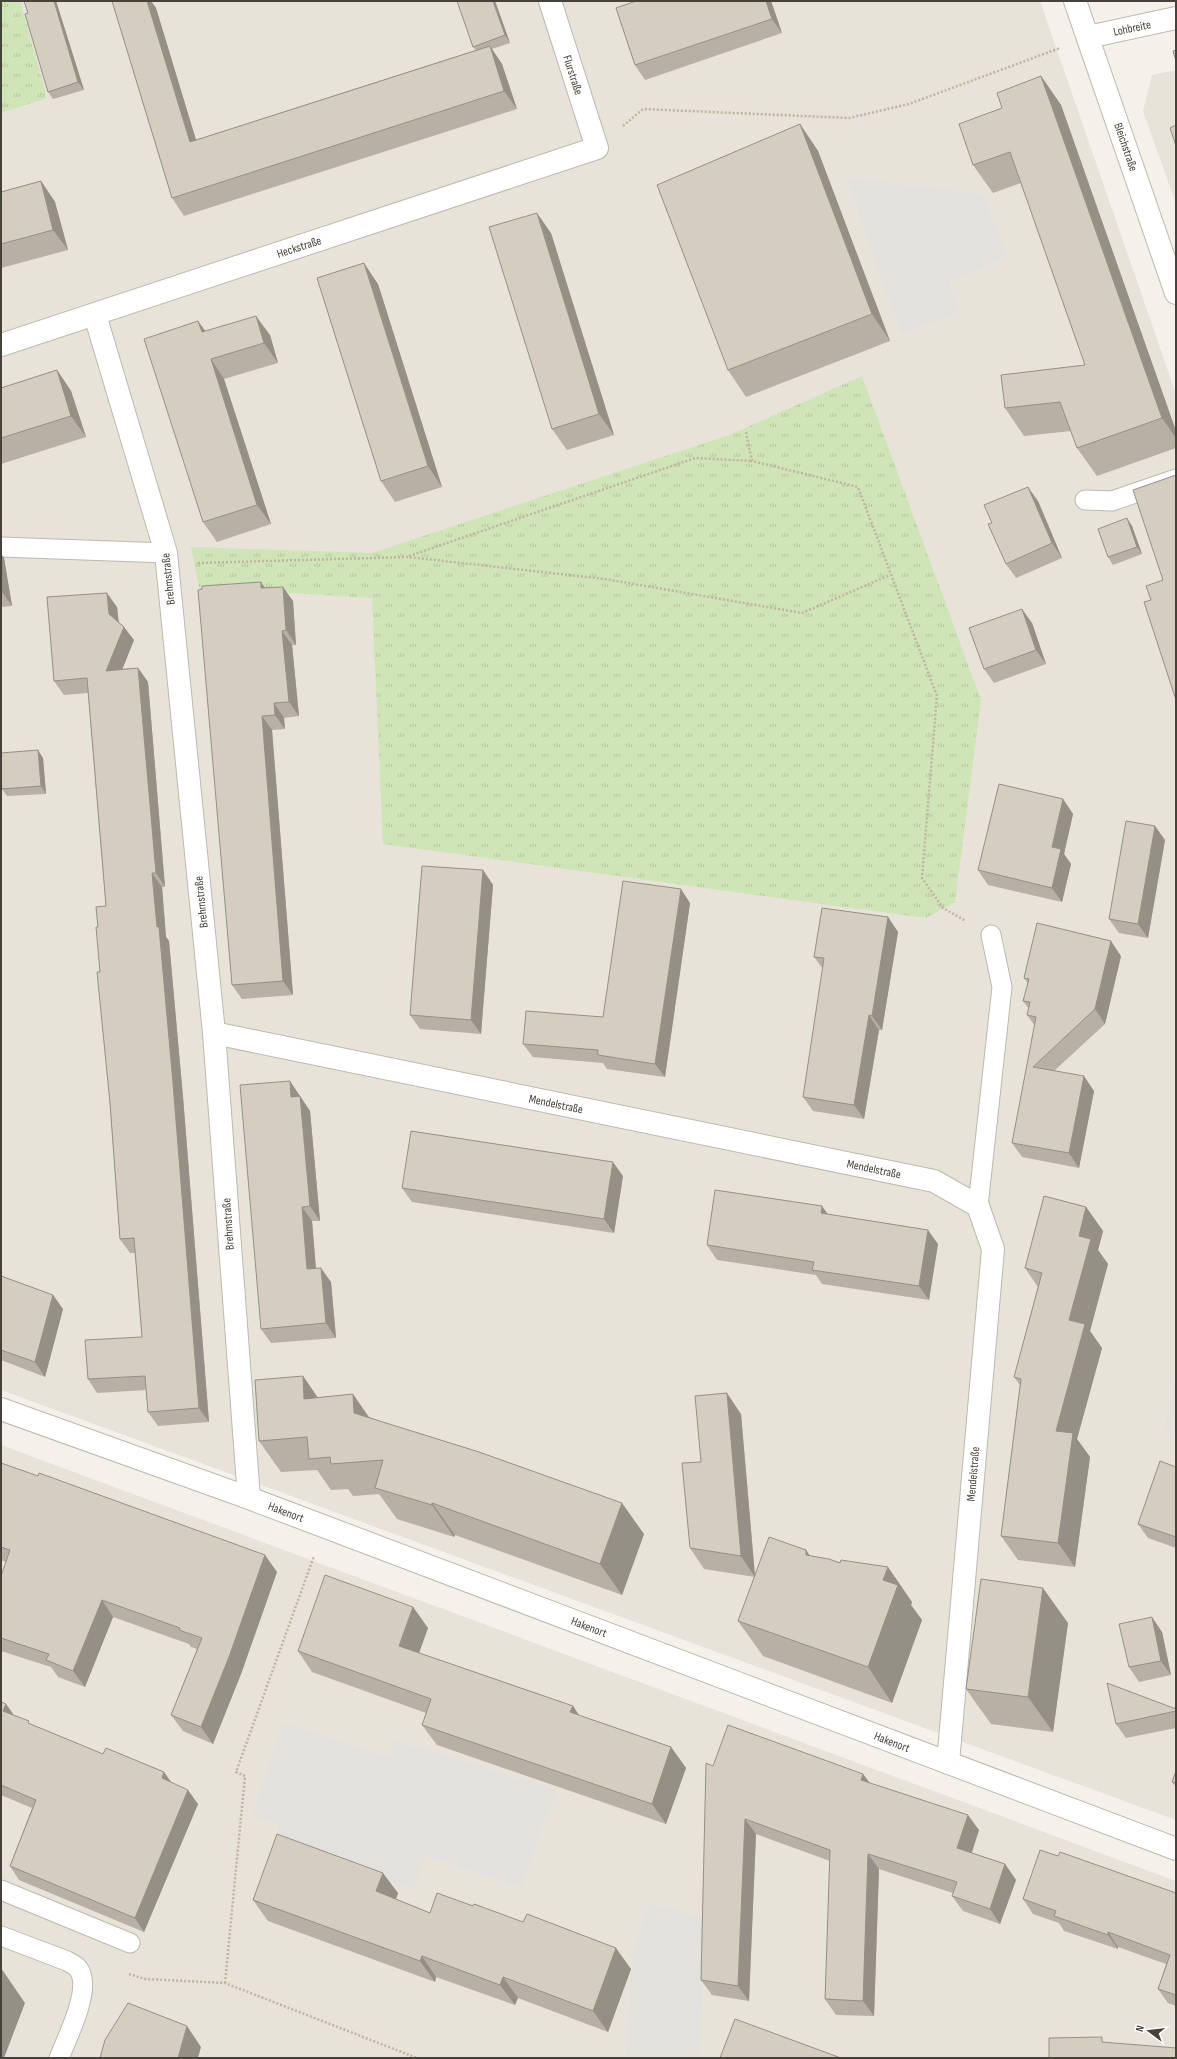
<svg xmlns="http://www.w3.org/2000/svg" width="1177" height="2059" viewBox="0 0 1177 2059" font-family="'Sofia Sans Condensed',sans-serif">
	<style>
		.residential { fill: #e7e3d9 }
		.grass { fill: url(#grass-tufts) }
		.parking { fill: #e3e1de }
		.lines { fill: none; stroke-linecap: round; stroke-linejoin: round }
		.lane-casing { stroke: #beb9ad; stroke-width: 21 }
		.street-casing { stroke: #beb9ad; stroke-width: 24 }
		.path { stroke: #bfb4a0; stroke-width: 2.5; stroke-dasharray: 2 2; stroke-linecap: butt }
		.lane { stroke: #fff; stroke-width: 19 }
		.street { stroke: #fff; stroke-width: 22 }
		.wall { fill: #b6b0a5 }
		.shaded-wall { fill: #949086 }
		.building { fill: #d4cdc0; stroke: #949086 }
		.labels { text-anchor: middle; stroke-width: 3; stroke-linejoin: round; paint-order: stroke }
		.street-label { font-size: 12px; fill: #474239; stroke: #fff }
	</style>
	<defs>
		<pattern id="grass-tufts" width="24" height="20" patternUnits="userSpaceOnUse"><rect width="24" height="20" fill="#cfe4b7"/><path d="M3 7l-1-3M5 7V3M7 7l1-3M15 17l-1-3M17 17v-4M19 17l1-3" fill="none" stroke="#b3c59e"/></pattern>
	</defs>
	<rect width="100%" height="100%" fill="#f4f1ea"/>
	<path class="residential" d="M1 1H1040L1176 394V1820L1 1390Z
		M1176 70V204L1143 111 1152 75Z
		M1 1445 1176 1881V2058H1Z"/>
	<path class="grass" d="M1 1H20L47 98 1 113Z
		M862 376 981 700 955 902 926 918 383 844 372 598 199 587 191 547 372 553 732 434Z"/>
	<path class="parking" d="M846 178 983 194 1007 256 949 282 959 312 901 333Z
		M1176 1383V1434L1164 1430Z
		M284 1723 389 1758 395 1740 556 1790 521 1888 425 1856 413 1890 274 1839 279 1825 252 1816Z
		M649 1902 706 1919 699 2056H626L633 1950Z"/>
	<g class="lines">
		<g class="lane-casing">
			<path id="lane" d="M1085 500 1112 501 1176 479
				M1 547 166 553
				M978 1206 1002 987 991 935
				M1 1890 130 1943
				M1 1936 67 1961C73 1964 79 1967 81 1974 89 1994 67 2038 59 2058"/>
		</g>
		<g class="street-casing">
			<path id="street" d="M1075 1 1176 293
				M1088 37 1176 18
				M95 315 166 553 214 1033 249 1498
				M1 345 597 148 550 1
				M214 1033 934 1181 978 1206 993 1249 948 1763
				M1 1409 249 1498 1176 1849"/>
		</g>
		<path class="path" d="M623 126 643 109 849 118 909 104 1060 48
			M746 432 752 461 858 487 937 696 922 878 943 908 966 921
			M409 556 695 458 752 461
			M198 563 408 557 605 579 802 613 890 575
			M129 1974 145 1979 225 1983 417 2058
			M225 1983 245 1776 236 1772 314 1556"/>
		<use href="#lane" class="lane"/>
		<use href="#street" class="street"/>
	</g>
	<path class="wall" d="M24 1H56L84 90 53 99 48 92 28 13Z
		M112 1H151L156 8 196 140 476 50 473 47 457 1H495L510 43 492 49 502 64 517 109 184 216 172 198Z
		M636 1H771L782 33 645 80 635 65Z
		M1041 76 1061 105 1176 431V448L1097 476 1077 448 1071 431 1024 436 1005 408 1085 365 1021 183 993 193 973 165 1002 108Z
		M800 124 818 151 890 341 746 397 728 370Z
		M41 181 55 202 68 250 1 268V192Z
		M551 233 614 435 567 450 552 429Z
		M378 284 442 487 395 502 381 481Z
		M198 321 205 331 270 335 278 363 224 379 271 524 217 542 203 522Z
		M57 370 71 391 86 437 1 464V388Z
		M1038 501 1062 558 1016 578 1006 564Z
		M1132 526 1142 554 1113 565 1108 557Z
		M1 554 4 558 12 606 1 607Z
		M265 588 293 601 296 645H292L299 716 284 718 285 729 272 730 293 995 242 999 232 985Z
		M117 607 119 622 134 640 122 669 138 668 148 682 165 887H162L166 937 169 941 183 1097 209 1422 158 1426 148 1412 146 1390 97 1393 88 1379 142 1337 135 1253H130L120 1239 100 972 98 927 106 906 88 693 64 695 54 681Z
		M1032 623 1046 664 994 683 984 669Z
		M43 758 46 794 7 796 2 789Z
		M1063 799 1073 814 1064 854 1071 864 1062 902 988 885 978 870Z
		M1165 840 1148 938 1119 933 1109 919Z
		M483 870 493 885 481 1034 420 1029 410 1015Z
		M690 903 665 1077 607 1069 603 1063 533 1057 523 1044 603 1017Z
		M888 917 898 932 882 1030H879L864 1119 813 1111 803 1097 823 969 814 957Z
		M1121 956 1105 1024 1054 1071 1094 1091 1079 1168 1022 1157 1012 1143 1035 1026 1027 1015 1029 1009 1023 1001 1028 984 1024 978Z
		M300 1096 310 1111 320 1221H312L316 1268 331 1282 336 1338 271 1343 261 1329Z
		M623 1176 614 1233 412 1202 402 1188Z
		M1086 1207 1103 1231 1098 1250 1108 1264 1090 1331 1102 1348 1077 1439 1090 1457 1075 1567 1018 1560 1001 1536 1020 1385 1014 1377 1038 1287 1025 1268Z
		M828 1214 938 1244 929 1300 822 1284 816 1275 717 1260 707 1245Z
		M1 1276 53 1295 63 1309 45 1377 1 1360Z
		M303 1376 317 1397 369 1417 644 1534 622 1595 455 1535 454 1537 397 1519 379 1494 353 1496 348 1489 331 1490 317 1470 281 1472 259 1441Z
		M741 1414 755 1575 810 1556 912 1602 911 1605 922 1620 892 1703 763 1656 738 1621 755 1577 704 1569 690 1548 701 1462Z
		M1 1463 277 1572 241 1674 213 1744 183 1731 171 1715 197 1649 191 1647 189 1644 113 1617 85 1687 58 1677 51 1667 1 1651V1576L6 1562 1 1560Z
		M1176 1467V1548L1148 1538 1138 1524Z
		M413 1607 428 1628 419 1653 573 1706 579 1716 671 1747 686 1768 666 1824 437 1745 422 1725 426 1713 312 1672 298 1651Z
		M1068 1623 1053 1732 991 1724 966 1689Z
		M1162 1632 1171 1675 1139 1682 1129 1667Z
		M1 1702 13 1715 31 1725 172 1783 198 1804 144 1932 19 1880 10 1866 32 1808 1 1795Z
		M1176 1709V1728L1126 1738 1116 1724Z
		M713 1766 863 1774 870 1783 979 1830 972 1853 1005 1864 1016 1880 1000 1924 963 1911 952 1896 953 1893 879 1869 874 2016 836 2015 825 1999 830 1861 756 1834 749 2001 712 1995 701 1980Z
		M1176 1771V1787L1172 1782Z
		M1058 1856 1176 1893V2006L1168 2003 1158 1989 1166 1964 1118 1947V1949L1064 1931 1059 1923 1033 1914 1023 1899Z
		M398 1893 396 1899 430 1913 631 1969 608 2032 518 1998 515 2005 436 1977 435 1982 268 1921 253 1900Z"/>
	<path class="shaded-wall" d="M54 1H56L84 90 78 82Z
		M147 1H151L156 8 202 160 190 142Z
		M493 1H495L510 43 505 35Z
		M766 1H771L782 33 772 19Z
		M490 46 502 64 517 109 504 91Z
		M1041 76 1061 105 1176 431V438L1162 418Z
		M800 124 818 151 890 341 872 314Z
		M41 181 55 202 68 250 53 230Z
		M537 213 551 233 614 435 599 414Z
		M364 263 378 284 442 487 428 466Z
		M256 316 270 335 278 363 264 343Z
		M198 321 212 340 202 332Z
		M211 359 224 379 271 524 257 505Z
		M57 370 71 391 86 437 71 416Z
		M1028 487 1038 501 1062 558 1052 543Z
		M1127 518 1132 526 1142 554 1137 547Z
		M1 554 4 558 12 606 3 593 1 581Z
		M261 582 271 597 261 588Z
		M283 587 293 601 296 645 286 630Z
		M107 593 117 607 119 628 109 614Z
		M1022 609 1032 623 1046 664 1036 650Z
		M124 627 134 640 116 685 106 671Z
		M282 631 292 645 299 716 289 702Z
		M138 668 148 682 165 887 156 873Z
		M274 703 284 718 285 729 275 715Z
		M262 716 272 730 293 995 283 981Z
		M38 750 43 758 46 794 41 786Z
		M1063 799 1073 814 1064 854 1071 864 1062 902 1052 888V847Z
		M1155 826 1165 840 1148 938 1138 924Z
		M483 870 493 885 481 1034 471 1020Z
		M152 873 162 887 166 937 169 941 183 1097 209 1422 199 1408Z
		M681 889 690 903 665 1077 655 1064Z
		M888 917 898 932 882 1030 872 1016Z
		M1111 941 1121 956 1105 1024 1095 1009Z
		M869 1015 879 1030 864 1119 854 1105Z
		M1084 1076 1094 1091 1079 1168 1069 1153Z
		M290 1081 300 1096 301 1111 291 1097Z
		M300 1096 310 1111 320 1221 310 1206Z
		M613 1162 623 1176 614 1233 604 1219Z
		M822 1206 832 1220 821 1213Z
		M302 1207 312 1221 317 1283 307 1269Z
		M1086 1207 1103 1231 1098 1250 1108 1264 1090 1331 1102 1348 1077 1439 1090 1457 1075 1567 1058 1543 1056 1431 1079 1236Z
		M928 1230 938 1244 929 1300 919 1286Z
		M321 1268 331 1282 336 1338 326 1323Z
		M53 1295 63 1309 45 1377 35 1362Z
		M303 1376 325 1408 304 1399Z
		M727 1393 741 1414 755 1577 741 1556Z
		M353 1394 375 1426 354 1413Z
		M432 1503 455 1535 454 1537 432 1505Z
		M622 1503 644 1534 622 1595 600 1564Z
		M806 1550 831 1586 806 1555Z
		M265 1555 277 1572 241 1674 213 1744 201 1727Z
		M888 1567 912 1602 911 1605 922 1620 892 1703 868 1667 883 1580Z
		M1043 1588 1068 1623 1053 1732 1028 1697Z
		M102 1600 113 1617 85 1687 73 1671Z
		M413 1607 428 1628 414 1667 399 1646Z
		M1152 1617 1162 1632 1171 1675 1161 1661Z
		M6 1704 16 1718 3 1711Z
		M573 1706 587 1727 570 1712Z
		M671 1747 686 1768 666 1824 652 1804Z
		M164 1772 174 1786 162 1778Z
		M863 1774 874 1789 861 1780Z
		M188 1790 198 1804 144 1932 135 1918Z
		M968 1815 979 1830 968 1863 957 1848Z
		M745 1819 756 1834 749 2001 738 1986Z
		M868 1854 879 1869 874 2016 863 2001Z
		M1005 1864 1016 1880 1000 1924 990 1909Z
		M383 1873 398 1893 391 1912 376 1891Z
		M1108 1932 1118 1947V1949L1108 1935Z
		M616 1948 631 1969 608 2032 593 2011Z
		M422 1956 436 1977 435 1982 420 1961Z
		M1 1968 25 2003 4 2058H1Z
		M503 1977 518 1998 515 2005 500 1985Z
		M187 2026 201 2047 198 2058H178Z"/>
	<path class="building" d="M24 1H54L78 82 48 92 25 14 28 13Z
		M112 1H147L190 142 490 46 504 91 172 198Z
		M457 1H493L505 35 473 47Z
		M636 1H766L772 19 635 65 616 8Z
		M1176 50V61L1173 51Z
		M1041 76 1162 418 1077 448 1060 402 1005 408 1001 375 1085 365 1010 152 973 165 959 124 1002 108 997 93Z
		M800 124 872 314 728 370 657 185Z
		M1176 125V146L1170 128Z
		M41 181 53 230 1 244V192Z
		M537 213 599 414 552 429 489 227Z
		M364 263 428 466 381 481 317 278Z
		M256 316 264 343 211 359 257 505 203 522 144 339 198 321 202 332Z
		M57 370 71 416 1 438V388Z
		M1176 475V700L1144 602 1151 600 1146 586 1163 580 1133 490Z
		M1028 487 1052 543 1006 564 988 524 992 523 984 505Z
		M1127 518 1137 547 1108 557 1098 529Z
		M1 581 3 593 1 594Z
		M261 582V588L283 587 286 630 282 631 289 702 274 703 275 715 262 716 283 981 232 985 198 590 202 589V586Z
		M107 593 109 614 124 627 106 671 138 668 156 873H152L157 927H159L173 1083 199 1408 148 1412 145 1376 88 1379 85 1340 142 1337 134 1238 120 1239 110 1103 97 972H100L96 927H98L96 907 106 906 87 678 54 681 47 597Z
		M1022 609 1036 650 984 669 969 628Z
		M38 750 41 786 2 789 1 781V753Z
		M999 784 1063 799 1052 847 1061 849 1052 888 978 870Z
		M1126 821 1155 826 1138 924 1109 919Z
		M422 866 483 870 471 1020 410 1015Z
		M623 881 681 889 655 1064 598 1055V1050L523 1044 526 1011 603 1017Z
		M822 908 888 917 872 1016 869 1015 854 1105 803 1097 824 958 814 957Z
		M1037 923 1111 941 1095 1009 1033 1067 1084 1076 1069 1153 1012 1143 1036 1017 1027 1015 1030 1002 1023 1001 1029 979 1024 978Z
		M290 1081 291 1097 300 1096 310 1206 302 1207 307 1269 321 1268 326 1323 261 1329 240 1085Z
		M411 1131 613 1162 604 1219 402 1188Z
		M715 1190 822 1206 821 1213 928 1230 919 1286 812 1270 814 1262 707 1245Z
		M1044 1196 1086 1207 1079 1236 1091 1239 1069 1320 1085 1324 1056 1431 1073 1433 1058 1543 1001 1536 1021 1379 1014 1377 1042 1273 1025 1268Z
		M1 1276 53 1295 35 1362 1 1350Z
		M303 1376 304 1399 353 1394 354 1413 479 1452 622 1503 600 1564 432 1503V1505L375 1488 383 1460 331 1464 330 1457 309 1459 307 1437 259 1441 255 1380Z
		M727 1393 741 1556 690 1548 682 1463 701 1462 695 1396Z
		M1160 1461 1176 1467V1537L1138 1524Z
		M1 1463 38 1476 39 1473 265 1555 229 1657 201 1727 171 1715 202 1638 179 1630 180 1628 102 1600 73 1671 46 1660 49 1654 1 1638V1576L10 1550 1 1547Z
		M769 1537 806 1550V1555L829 1559 840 1563 841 1560 888 1567 883 1580 898 1585 868 1667 738 1621Z
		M325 1575 413 1607 399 1646 573 1706 570 1712 671 1747 652 1804 422 1725 431 1699 298 1651Z
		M981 1579 1043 1588 1028 1697 966 1689Z
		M1152 1617 1161 1661 1129 1667 1119 1624Z
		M1107 1683 1176 1709V1711L1116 1724Z
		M1 1702 6 1704 3 1711 29 1721 28 1723 103 1754 106 1748 164 1772 162 1778 188 1790 135 1918 10 1866 36 1800 1 1785Z
		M728 1725 863 1774 861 1780 968 1815 957 1848 1005 1864 990 1909 952 1896 957 1882 868 1854 863 2001 825 1999 830 1850 745 1819 738 1986 701 1980 706 1763 713 1766Z
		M1176 1771V1783L1172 1782Z
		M277 1834 383 1873 376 1891 430 1913 437 1893 473 1906 474 1904 523 1922 527 1914 616 1948 593 2011 503 1977 500 1985 422 1956 420 1961 253 1900Z
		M1040 1850 1058 1856 1060 1852 1176 1893V1995L1158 1989 1170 1955 1108 1932V1935L1054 1916 1056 1911 1023 1899Z
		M128 2003 187 2026 178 2058H100L105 2040Z
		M735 2019 841 2058H720Z
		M1102 2037V2042L1176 2048V2058H1049V2038Z"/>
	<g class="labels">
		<g class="street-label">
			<text transform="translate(1132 28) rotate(-12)" y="4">Lohbreite</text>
			<text transform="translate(573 75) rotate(72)" y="4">Flurstraße</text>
			<text transform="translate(1126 147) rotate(71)" y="4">Bleichstraße</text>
			<text transform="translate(299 247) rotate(-18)" y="4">Heckstraße</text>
			<text transform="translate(168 579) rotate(-96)" y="4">Brehmstraße</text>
			<text transform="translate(201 902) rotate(-96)" y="4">Brehmstraße</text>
			<text transform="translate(556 1104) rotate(12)" y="4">Mendelstraße</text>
			<text transform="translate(874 1169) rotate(12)" y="4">Mendelstraße</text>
			<text transform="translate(228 1224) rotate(-94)" y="4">Brehmstraße</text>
			<text transform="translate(973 1474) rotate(-85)" y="4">Mendelstraße</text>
			<text transform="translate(286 1512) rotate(21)" y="4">Hakenort</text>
			<text transform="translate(589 1627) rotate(21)" y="4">Hakenort</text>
			<text transform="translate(892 1742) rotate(21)" y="4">Hakenort</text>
		</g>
	</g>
	<rect width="1177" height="2059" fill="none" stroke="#474239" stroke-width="4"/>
	<g transform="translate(1149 2031) rotate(285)" stroke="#ffffff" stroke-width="3" paint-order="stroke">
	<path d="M0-3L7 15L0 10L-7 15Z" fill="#474239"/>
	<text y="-6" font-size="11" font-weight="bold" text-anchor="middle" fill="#474239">N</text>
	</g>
</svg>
